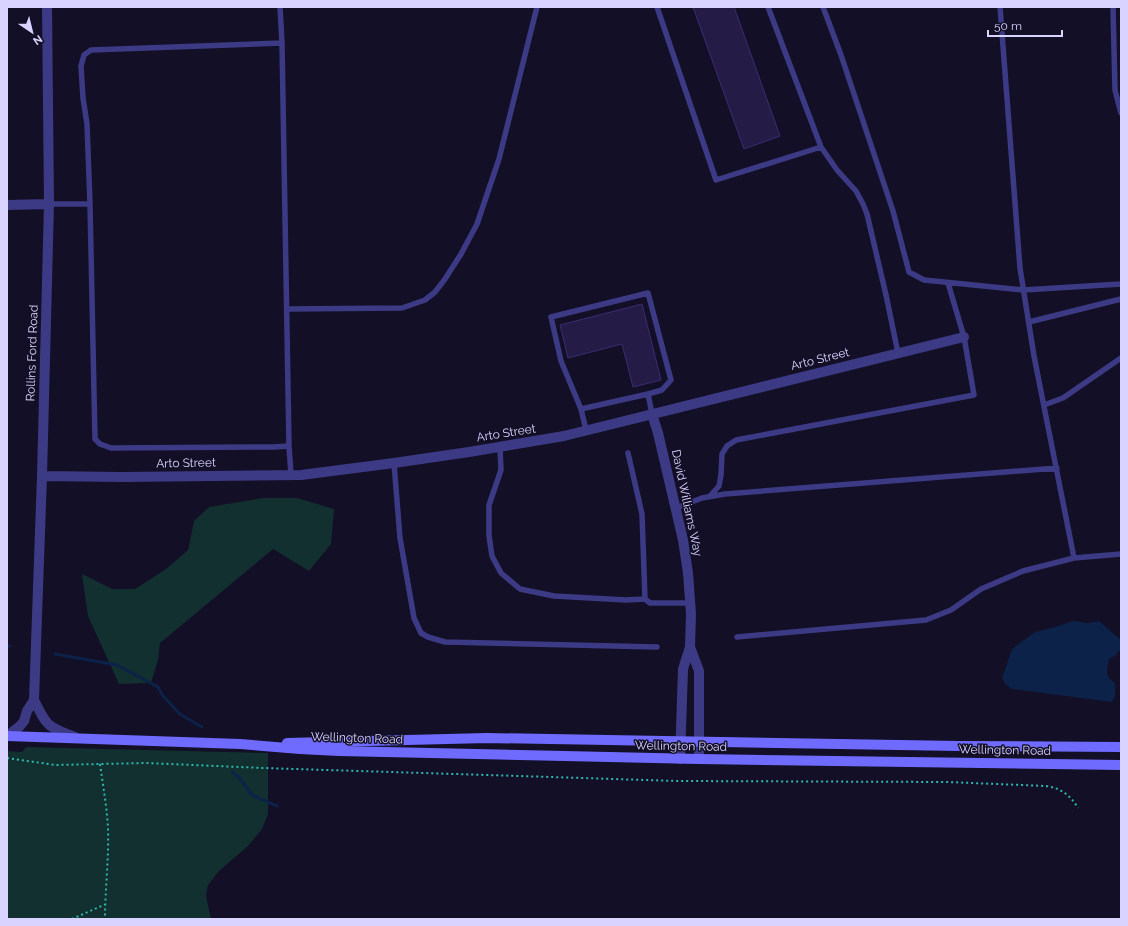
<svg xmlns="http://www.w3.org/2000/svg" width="1128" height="926" viewBox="0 0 1128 926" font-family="Raleway,sans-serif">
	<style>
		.green { fill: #12302f }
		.water { fill: #0c2248 }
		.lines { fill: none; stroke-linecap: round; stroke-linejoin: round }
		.stream { stroke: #0c2248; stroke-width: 3 }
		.building { fill: #241b47; stroke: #3b2d73 }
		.path { stroke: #2fb8b0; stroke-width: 2; stroke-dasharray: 2 3; stroke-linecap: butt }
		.service { stroke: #3d3a85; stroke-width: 5.5 }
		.minor { stroke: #3d3a85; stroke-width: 10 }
		.secondary { stroke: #6f6bff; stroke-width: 10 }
		.labels { text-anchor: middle; stroke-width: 3; stroke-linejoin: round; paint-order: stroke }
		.street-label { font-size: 12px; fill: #d9d4ff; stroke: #130f26 }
	</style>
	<rect width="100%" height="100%" fill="#130f26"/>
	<path class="green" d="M263 498H297L334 509 331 544 309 571 273 549 160 643 158 660 151 683 119 684 88 616 82 574 112 589H135L166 569 188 550 194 521 209 507Z
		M26 747 268 753V814L262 829 248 846 219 871 208 885 206 896 211 919H7V751L22 752Z"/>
	<path class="water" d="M1073 621 1089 623 1099 621 1121 640V649L1115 656 1109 659C1107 670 1104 676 1115 683V696L1112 702 1012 689 1005 684 1002 678 1012 649 1035 632 1055 627Z"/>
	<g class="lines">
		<path class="stream" d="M7 646H10
			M55 654 117 665 158 687 163 696 181 715 202 727
			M232 772 239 777 252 795 277 806"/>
	</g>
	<path class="building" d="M693 7H734L780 136 744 149Z
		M642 304 661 380 633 387 622 344 568 358 560 325Z"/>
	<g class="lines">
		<path class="path" d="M7 758 55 765 146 763 263 768 678 781 947 782 1046 786C1061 788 1071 796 1078 808
			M100 764C103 786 107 807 108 829 109 859 105 889 105 919
			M72 919 106 904"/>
		<path class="service" d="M280 7 282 43
			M657 7 716 180 821 147
			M768 7 821 147 837 170 856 191 863 204 867 214 886 295 898 353
			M823 7 841 55 893 211 909 272 924 280 1023 290 1121 284
			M1000 7 1020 268 1034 356 1074 558 1121 554
			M1113 7 1115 90 1121 113
			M49 204H90
			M287 309 402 308 425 300 435 292 445 279 461 254 477 224 499 159 537 7
			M1029 322 1121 299
			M648 394 662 390 671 380 648 293 551 317 561 361 581 409 648 394 652 414
			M1044 405 1063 398 1121 358
			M581 409 586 430
			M289 446 273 447 111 448 100 444 95 439 90 204 87 124 83 98 81 66 84 55 91 50 282 43 289 446 291 475
			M500 447 501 470 489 505V536L492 556 501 573 520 589 554 596 626 600 645 599
			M628 453 642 514 645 599 650 603H690
			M394 463 400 538 414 618 421 633 428 637 445 642 657 647
			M710 496 719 486 721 475 722 454 727 446 736 440 974 395 964 337 948 283
			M676 508 702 498 725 494 1057 468
			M737 637 926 620 951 610 981 589 1023 571 1074 558"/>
		<path class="minor" d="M47 7 49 204 42 476 34 700C47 726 47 727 75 737
			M7 205 49 204
			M652 414 658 433 683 540 688 573 691 614 690 647 683 669 680 759
			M42 476 122 477 301 475 394 463 469 452 564 436 964 337
			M690 647 699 671V759
			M7 735 10 734 20 726 24 721 27 711 34 700"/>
		<path class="secondary" d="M7 736 240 744 300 749 339 751 699 759 1121 765
			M287 743 487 738 959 746 1121 747"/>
	</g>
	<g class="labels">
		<g class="street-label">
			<text transform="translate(32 353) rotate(-88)" y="4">Rollins Ford Road</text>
			<text transform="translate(820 359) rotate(-14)" y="4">Arto Street</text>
			<text transform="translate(506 433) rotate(-9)" y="4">Arto Street</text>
			<text transform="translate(186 463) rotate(-1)" y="4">Arto Street</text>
			<text transform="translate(687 503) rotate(78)" y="4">David Williams Way</text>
			<text transform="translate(357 738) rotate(2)" y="4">Wellington Road</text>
			<text transform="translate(681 746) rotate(1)" y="4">Wellington Road</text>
			<text transform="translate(1005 750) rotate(1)" y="4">Wellington Road</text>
		</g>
	</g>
	<rect width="1128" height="926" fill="none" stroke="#d9d4ff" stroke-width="16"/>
	<g transform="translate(32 32) rotate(145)" stroke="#130f26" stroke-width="3" paint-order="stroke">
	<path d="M0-3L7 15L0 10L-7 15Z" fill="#d9d4ff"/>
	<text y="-6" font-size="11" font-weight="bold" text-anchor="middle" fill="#d9d4ff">N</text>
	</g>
	<path d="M988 30v6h74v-6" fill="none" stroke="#d9d4ff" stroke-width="2"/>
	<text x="994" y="30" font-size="12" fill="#d9d4ff" stroke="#130f26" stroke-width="3" paint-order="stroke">50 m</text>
</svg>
